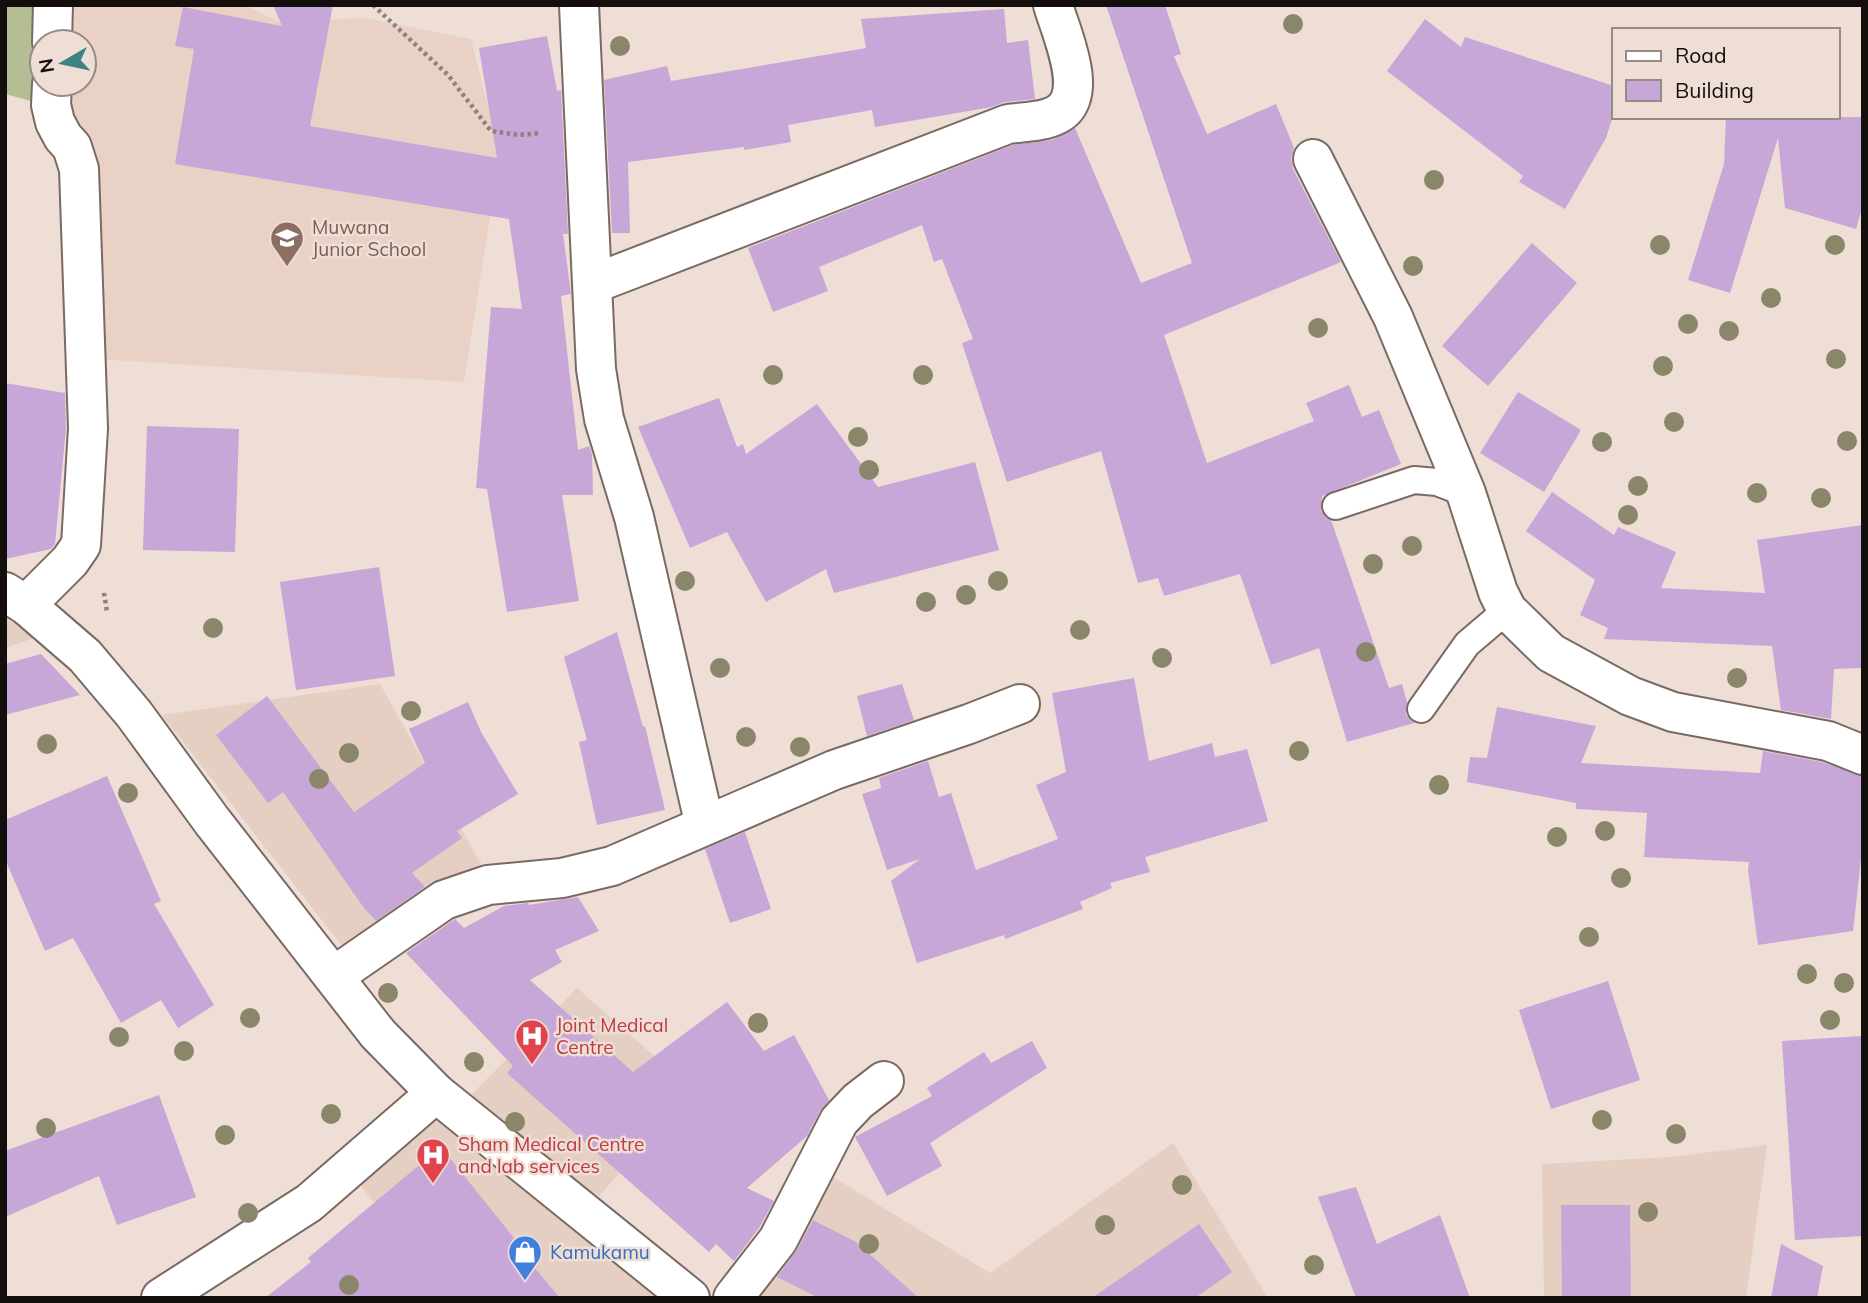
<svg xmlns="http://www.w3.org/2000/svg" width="1868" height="1303" viewBox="0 0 1868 1303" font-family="Mulish,sans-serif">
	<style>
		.commercial { fill: #e4cfc2 }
		.built { fill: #e9d1c5 }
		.green { fill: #b4bd94 }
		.building { fill: #c7a6d8 }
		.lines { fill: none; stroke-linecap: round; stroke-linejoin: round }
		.lane-casing { stroke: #796a63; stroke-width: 30 }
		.street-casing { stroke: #796a63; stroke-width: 42 }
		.secondary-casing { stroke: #796a63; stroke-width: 42 }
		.path { stroke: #8e827c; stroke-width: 4.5; stroke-dasharray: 3.5 3.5; stroke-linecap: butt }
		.lane { stroke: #fff; stroke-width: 26 }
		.street { stroke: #fff; stroke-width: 38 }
		.secondary { stroke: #fff; stroke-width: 38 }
		.tree { fill: #8a866a }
		.labels { text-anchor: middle; stroke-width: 5; stroke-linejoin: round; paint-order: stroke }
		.education-label { font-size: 19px; fill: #785e54; stroke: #eeded5; text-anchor: start }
		.health-label { font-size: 19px; fill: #be3a42; stroke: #eeded5; text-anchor: start }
		.shop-label { font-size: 19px; fill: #366cbe; stroke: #eeded5; text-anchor: start }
	</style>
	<rect width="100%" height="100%" fill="#eeded5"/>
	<path class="commercial" d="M5 606 40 636 5 648Z
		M380 684 481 864 346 951 162 715Z
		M577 988 694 1091 599 1196 534 1155 471 1095Z
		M428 1114 658 1298H448L355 1178Z
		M1173 1143 1268 1298H753L828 1174 990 1273Z
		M1767 1145 1746 1298H1544L1542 1164 1670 1157Z"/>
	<path class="built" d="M62 5H238L246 6 280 22 365 18 471 39 500 154 464 382 96 359 66 84H84V42H64Z"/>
	<path class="green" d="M5 5H45L42 42V104L5 94Z"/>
	<path class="building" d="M273 5H333L310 126 497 158 479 48 547 36 557 91 561 90 568 234H563L571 294 561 296 578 450 589 446 592 454 593 495H562L579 601 507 612 487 489 476 488 491 307 522 309 509 219 175 164 194 49 175 46 183 7 282 26Z
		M1106 5H1165L1181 54 1174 56 1207 134 1276 104 1294 148 1291 158 1293 169 1341 262 1164 335 1207 463 1314 421 1306 403 1349 385 1362 417 1379 410 1401 464 1322 496 1321 510 1325 517 1331 520 1389 688 1402 684 1407 702 1406 715 1414 723 1347 742 1319 648 1271 665 1240 574 1164 596 1158 578 1138 583 1101 451 1007 482 962 343 973 339 942 259 934 262 922 225 819 267 828 291 773 312 748 248 1013 145 1052 140 1075 128 1141 283 1192 263Z
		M1004 9 1007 43 1028 40 1035 99 1005 102 992 107 875 127 872 110 788 125 791 142 744 150V147L628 162 630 233H612L604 80 667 66 671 81 866 48 861 19Z
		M1425 19 1461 47 1465 37 1614 86V113L1606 138 1565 209 1519 182 1523 176 1387 71Z
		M1726 117H1863V205L1856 229 1785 208 1778 138 1730 293 1688 280 1724 164Z
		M1532 243 1577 283 1488 386 1442 346Z
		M5 383 65 393 66 428 55 544 51 549 5 559Z
		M1518 392 1581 430 1544 492 1480 453Z
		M719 398 737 447 743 444 746 454 817 404 878 487 975 462 999 550 834 593 826 569 766 602 727 532 690 548 638 427Z
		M147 426 239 429 235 552 143 550Z
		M1552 492 1614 535 1618 527 1676 552 1661 588 1765 593 1757 540 1863 525V668L1834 669 1831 719 1781 710 1772 646 1604 639 1608 628 1580 615 1595 580 1526 531Z
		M379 567 395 676 296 690 280 582Z
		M617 632 643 727 645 726 665 810 597 825 579 742 587 740 564 657Z
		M41 654 80 695 5 715V664Z
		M1134 678 1149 761 1212 743 1215 757 1247 749 1268 821 1145 857 1150 872 1110 883 1112 888 1080 902 1083 909 1005 939 1004 935 917 963 891 881 920 859 887 870 862 794 881 788 879 778 928 761 939 797 951 793 976 870 1058 839 1036 785 1066 772 1052 693Z
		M902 684 914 720 867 736 857 696Z
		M267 696 354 812 425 763 409 729 468 702 481 732 518 794 457 831 462 838 412 873 425 887 376 921 364 908 283 792 268 803 216 735Z
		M1497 707 1596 726 1581 763 1760 773 1763 751 1822 762 1863 776V859H1861L1853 931 1758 945 1748 870 1749 862 1644 857 1647 813 1576 809V803L1467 782 1470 757 1487 758Z
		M107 776 161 901 154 904 214 1005 178 1028 161 1000 121 1023 73 938 45 951 5 859V820Z
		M745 832 771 909 730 923 705 849Z
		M578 897 599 931 555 950 562 962 530 980 633 1072 727 1002 764 1051 794 1035 829 1100 820 1111 807 1136 747 1188 774 1201 759 1228 734 1261 716 1244 709 1252 507 1073 513 1066 406 953 455 919 464 928 504 906 528 903 529 905Z
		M1608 981 1640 1080 1551 1109 1519 1010Z
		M1863 1036V1236L1795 1240 1782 1041Z
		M1032 1041 1047 1068 930 1143 942 1166 887 1196 855 1137 932 1096 927 1088 984 1052 991 1063Z
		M159 1095 196 1197 117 1225 99 1176 5 1217V1151Z
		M441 1147 514 1238 512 1241 560 1298H265L311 1262 308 1258Z
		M1356 1187 1377 1244 1440 1215 1470 1298H1356L1318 1197Z
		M1561 1205H1630L1631 1298H1562Z
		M813 1220 856 1242 919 1298H819L777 1277 797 1250Z
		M1199 1224 1232 1272 1195 1298H1092Z
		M1781 1244 1823 1266 1817 1298H1771Z"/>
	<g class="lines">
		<g class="lane-casing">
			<path id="lane" d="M1336 506 1414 480 1437 482 1466 493
				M1421 709 1467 644 1507 610"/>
		</g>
		<g class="street-casing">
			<path id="street" d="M579 5 596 369 604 419 634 517 705 826
				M52 42 53 5
				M1313 159 1393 317 1466 493 1498 592 1507 610 1551 653 1630 696 1673 712 1828 741 1863 755
				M593 284 1008 124C1023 122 1043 122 1056 115 1092 98 1061 33 1053 5
				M26 605 70 561 81 545 88 428 79 169 72 147 63 137 55 122 51 105 52 84
				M334 976 444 900 488 885 562 878 612 866 834 770 969 724 1020 704
				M161 1298 309 1203 436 1093
				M733 1298 778 1240 839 1121 858 1101 884 1081"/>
		</g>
		<g class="secondary-casing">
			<path id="secondary" d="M5 592 26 605 85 656 134 714 212 821 378 1034 436 1093 690 1298"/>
		</g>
		<path class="path" d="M373 5 448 75 491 131 519 135 541 133
			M104 593 107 612"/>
		<use href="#lane" class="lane"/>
		<use href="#street" class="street"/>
		<use href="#secondary" class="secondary"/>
	</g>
	<g class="tree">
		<circle cx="1293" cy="24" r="10"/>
		<circle cx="620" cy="46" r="10"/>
		<circle cx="1434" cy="180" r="10"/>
		<circle cx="1660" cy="245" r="10"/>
		<circle cx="1835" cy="245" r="10"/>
		<circle cx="1413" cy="266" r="10"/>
		<circle cx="1771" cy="298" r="10"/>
		<circle cx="1688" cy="324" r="10"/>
		<circle cx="1318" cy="328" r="10"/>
		<circle cx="1729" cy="331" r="10"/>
		<circle cx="1836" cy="359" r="10"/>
		<circle cx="1663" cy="366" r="10"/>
		<circle cx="773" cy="375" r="10"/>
		<circle cx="923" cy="375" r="10"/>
		<circle cx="1674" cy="422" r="10"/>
		<circle cx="858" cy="437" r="10"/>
		<circle cx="1847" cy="441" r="10"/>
		<circle cx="1602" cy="442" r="10"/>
		<circle cx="869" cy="470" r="10"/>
		<circle cx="1638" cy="486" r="10"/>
		<circle cx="1757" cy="493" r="10"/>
		<circle cx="1821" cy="498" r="10"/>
		<circle cx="1628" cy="515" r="10"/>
		<circle cx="1412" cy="546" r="10"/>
		<circle cx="1373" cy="564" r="10"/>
		<circle cx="685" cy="581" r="10"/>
		<circle cx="998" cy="581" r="10"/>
		<circle cx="966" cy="595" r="10"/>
		<circle cx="926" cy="602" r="10"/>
		<circle cx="213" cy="628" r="10"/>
		<circle cx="1080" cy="630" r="10"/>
		<circle cx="1366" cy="652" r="10"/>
		<circle cx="1162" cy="658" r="10"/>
		<circle cx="720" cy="668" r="10"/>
		<circle cx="1737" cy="678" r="10"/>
		<circle cx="411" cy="711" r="10"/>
		<circle cx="746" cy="737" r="10"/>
		<circle cx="47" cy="744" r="10"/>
		<circle cx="800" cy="747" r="10"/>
		<circle cx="1299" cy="751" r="10"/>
		<circle cx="349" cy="753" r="10"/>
		<circle cx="319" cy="779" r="10"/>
		<circle cx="1439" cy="785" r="10"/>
		<circle cx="128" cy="793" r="10"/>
		<circle cx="1605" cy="831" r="10"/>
		<circle cx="1557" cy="837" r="10"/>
		<circle cx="1621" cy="878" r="10"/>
		<circle cx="1589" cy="937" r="10"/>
		<circle cx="1807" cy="974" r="10"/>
		<circle cx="1844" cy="983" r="10"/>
		<circle cx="388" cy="993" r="10"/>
		<circle cx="250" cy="1018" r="10"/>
		<circle cx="1830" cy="1020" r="10"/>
		<circle cx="758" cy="1023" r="10"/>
		<circle cx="119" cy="1037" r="10"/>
		<circle cx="184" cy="1051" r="10"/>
		<circle cx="474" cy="1062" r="10"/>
		<circle cx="331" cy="1114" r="10"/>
		<circle cx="1602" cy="1120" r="10"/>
		<circle cx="515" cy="1122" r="10"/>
		<circle cx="46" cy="1128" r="10"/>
		<circle cx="1676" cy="1134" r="10"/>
		<circle cx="225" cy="1135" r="10"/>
		<circle cx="1182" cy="1185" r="10"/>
		<circle cx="1648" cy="1212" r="10"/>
		<circle cx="248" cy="1213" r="10"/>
		<circle cx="1105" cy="1225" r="10"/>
		<circle cx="869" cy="1244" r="10"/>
		<circle cx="1314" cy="1265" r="10"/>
		<circle cx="349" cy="1285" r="10"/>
	</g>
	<defs>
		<g id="school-pin" transform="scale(1.75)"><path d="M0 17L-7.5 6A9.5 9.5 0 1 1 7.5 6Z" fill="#8d6e63" stroke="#eeded5"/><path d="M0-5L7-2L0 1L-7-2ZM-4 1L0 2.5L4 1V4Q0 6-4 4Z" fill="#fff"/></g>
		<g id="hospital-pin" transform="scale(1.75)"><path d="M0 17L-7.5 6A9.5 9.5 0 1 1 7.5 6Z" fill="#e0444e" stroke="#eeded5"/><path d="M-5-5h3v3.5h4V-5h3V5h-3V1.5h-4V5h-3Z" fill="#fff"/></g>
		<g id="shop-pin" transform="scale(1.75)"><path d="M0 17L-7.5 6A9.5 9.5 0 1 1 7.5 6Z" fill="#3f7fe0" stroke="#eeded5"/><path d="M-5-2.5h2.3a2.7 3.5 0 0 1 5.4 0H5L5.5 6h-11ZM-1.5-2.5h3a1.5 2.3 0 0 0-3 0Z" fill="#fff"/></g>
	</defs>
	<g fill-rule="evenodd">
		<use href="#school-pin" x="287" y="238"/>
		<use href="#hospital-pin" x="532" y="1036"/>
		<use href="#hospital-pin" x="433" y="1155"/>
		<use href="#shop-pin" x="525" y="1252"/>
	</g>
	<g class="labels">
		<g class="education-label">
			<text x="312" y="234">Muwana<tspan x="312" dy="22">Junior School</tspan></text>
		</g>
		<g class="health-label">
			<text x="556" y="1032">Joint Medical<tspan x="556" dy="22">Centre</tspan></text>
			<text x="458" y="1151">Sham Medical Centre<tspan x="458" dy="22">and lab services</tspan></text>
		</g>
		<g class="shop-label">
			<text x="550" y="1259">Kamukamu</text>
		</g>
	</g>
	<rect width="1868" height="1303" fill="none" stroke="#140f0c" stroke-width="14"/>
	<rect x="1612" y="28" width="228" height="91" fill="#eeded5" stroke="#978b85" stroke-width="2"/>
	<rect x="1626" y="51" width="35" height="10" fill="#ffffff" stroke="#978b85" stroke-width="2"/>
	<text x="1675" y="63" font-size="21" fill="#140f0c">Road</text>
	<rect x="1626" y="80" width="35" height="21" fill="#c7a6d8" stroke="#978b85" stroke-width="2"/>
	<text x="1675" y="98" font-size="21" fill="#140f0c">Building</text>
	<g transform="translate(63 63) rotate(261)"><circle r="33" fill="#eeded5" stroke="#978b85" stroke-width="2"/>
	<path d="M0-5L12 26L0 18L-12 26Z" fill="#3b8384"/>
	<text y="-10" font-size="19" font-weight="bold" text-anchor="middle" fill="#140f0c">N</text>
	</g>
</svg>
